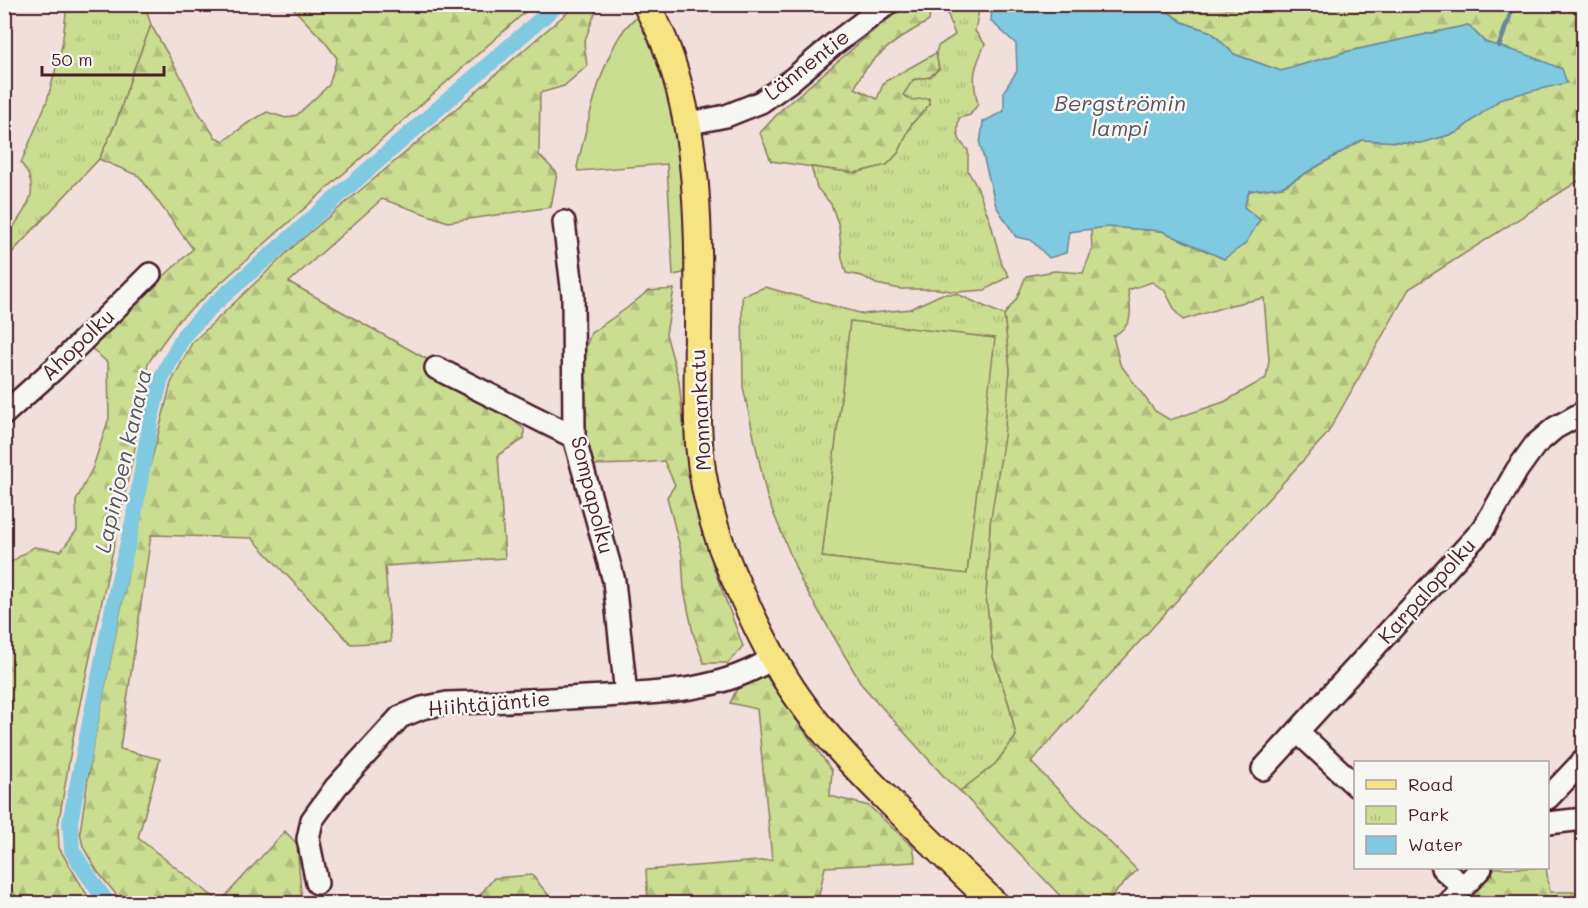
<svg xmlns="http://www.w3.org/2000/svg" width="1588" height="908" viewBox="0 0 1588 908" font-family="Mali,sans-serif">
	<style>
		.grass { fill: #cbdd91; stroke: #8a7e5e; stroke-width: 1.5 }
		.forest { fill: url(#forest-firs); stroke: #8a7e5e; stroke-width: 1.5; fill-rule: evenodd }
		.park { fill: url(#park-tufts); stroke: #8a7e5e; stroke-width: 1.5; fill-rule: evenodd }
		.water { fill: #7fcae0; stroke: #6a8698; stroke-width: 1.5 }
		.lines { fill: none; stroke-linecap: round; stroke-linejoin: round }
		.stream { stroke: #6a8698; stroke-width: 5 }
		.canal { stroke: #7fcae0; stroke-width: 16 }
		.minor-casing { stroke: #4a1f2b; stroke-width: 26 }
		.major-casing { stroke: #4a1f2b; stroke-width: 30 }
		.minor { stroke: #f6f6f2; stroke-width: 21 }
		.major { stroke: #f6e381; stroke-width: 26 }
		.labels { text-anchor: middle; stroke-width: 5; stroke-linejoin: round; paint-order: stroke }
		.street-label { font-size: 21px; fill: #4a1f2b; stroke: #f6f6f2 }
		.water-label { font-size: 22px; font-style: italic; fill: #5a5261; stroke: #f6f6f2 }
	</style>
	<defs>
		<pattern id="forest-firs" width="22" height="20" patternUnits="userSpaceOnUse" patternTransform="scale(1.5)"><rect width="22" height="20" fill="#cbdd91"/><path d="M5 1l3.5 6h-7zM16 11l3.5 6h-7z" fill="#b0bd7d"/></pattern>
		<pattern id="park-tufts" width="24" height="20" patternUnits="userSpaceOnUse" patternTransform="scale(1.5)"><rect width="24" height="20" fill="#cbdd91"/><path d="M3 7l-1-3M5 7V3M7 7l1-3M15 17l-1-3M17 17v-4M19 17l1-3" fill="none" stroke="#b0bd7d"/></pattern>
	</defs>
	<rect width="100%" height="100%" fill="#f1dfdb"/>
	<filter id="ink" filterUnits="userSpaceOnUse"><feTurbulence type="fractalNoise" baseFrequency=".0167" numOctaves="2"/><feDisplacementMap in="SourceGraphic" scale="12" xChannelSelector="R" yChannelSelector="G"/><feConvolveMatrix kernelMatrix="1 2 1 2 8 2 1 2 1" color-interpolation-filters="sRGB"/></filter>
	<g filter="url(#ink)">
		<path class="grass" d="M640 15 645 17 668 93 682 172 688 269 683 273 673 275 667 164 578 171 577 167C587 128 604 35 640 15Z
			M850 320 996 338 967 574 822 557Z"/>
		<path class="forest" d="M290 5H533L179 320 148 363 135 447 75 727 58 826 59 848 92 903H21L5 881 4 567 34 547 61 551 77 530 76 501 93 467 109 418 108 363 89 346 193 249 139 176 99 159 117 120 132 74 151 25 180 75 197 110 215 137 224 141 248 123 267 112 286 118 297 115 329 85 337 58 325 42Z
			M576 5H598L584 43 587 66 564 86 540 93 539 155 557 173 551 207 448 222 382 199 289 282 455 375 524 429V439L498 455 505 558 385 566 391 642 351 644 252 538 151 535 120 749 160 759 138 838 220 902 285 831 297 844 302 903H123L97 871 83 847 80 832 92 751 149 470 171 383 192 343 295 245 406 152Z
			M908 5H922L930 12 929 21C903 35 865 59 855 88L877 99 884 82 936 53 939 68 930 77 913 80 912 100 929 97V105L911 125 899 152 887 165 855 173 771 161 760 133 782 109 879 26Z
			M1159 5H1583V178L1409 289 1327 434 1031 762 1137 870 1105 903H1067L960 791 995 764 1016 736 1009 705 993 657 986 597 990 524 1010 370 1004 315 1017 298 1026 276 1055 271 1083 273 1092 250 1091 229 1108 227 1162 231 1224 259 1260 220 1244 207 1249 191 1283 187 1362 140 1421 143 1456 133 1502 98 1566 82 1485 42 1468 25 1345 52 1281 71 1234 54 1211 32 1182 22ZM1152 282 1165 291 1176 312 1183 320 1231 305 1264 298 1269 360 1266 378 1224 402 1170 420 1155 411 1120 364 1113 336C1135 324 1131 312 1128 290Z
			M674 289 666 334 679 381 686 451 713 566 743 646 728 663H704L693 633 684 590 682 555 667 497 675 485 664 461 628 464 592 465 580 427 582 357 591 333 627 308 648 291Z
			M766 676 832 771 830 796 869 806 913 847 916 862 825 867 817 904 648 903 646 870 772 860 757 709 730 703 740 683Z
			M1495 868H1546L1550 892H1583V903L1463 904Z
			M532 875 555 903H473L494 878Z"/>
		<path class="park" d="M67 5H145L151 25 132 74 117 120 99 159 5 260C4 254 3 246 6 241 18 213 47 196 21 163L47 101 62 46Z
			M948 5H980L975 31 985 44C974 69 971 76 978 104L970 115 959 118C956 132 957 140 968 150V171L978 189 991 224 1002 265 1009 276 985 290 957 292 938 289H901L876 284 862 276 846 273 842 258 839 226 831 204 817 188 811 167 855 173 887 165 899 152 911 125 929 105V98L912 100 903 95 913 80 930 77 939 69 936 53 938 46 955 35 945 6Z
			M765 287 863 314 910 309 942 294H957L1004 315 1010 370 1004 437 990 524 986 597 993 657 1009 705 1016 736 995 764 960 791 947 780 862 685 801 581 767 497 743 387 742 296ZM850 321 995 338 967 574 822 557Z"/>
		<path class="water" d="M995 5H1159L1182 22 1211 32 1234 54 1281 71 1345 52 1468 25 1485 42 1528 55 1562 69 1567 83 1502 98 1456 133 1421 143 1362 140 1282 187 1249 191 1244 207 1260 220 1245 244 1224 259 1162 231 1108 227 1069 232 1066 253 1049 258 1031 240 1016 237 996 206 980 144 983 122 1004 111V91L1017 71 1016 44 991 21 992 7Z"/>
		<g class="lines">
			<path class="stream" d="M1499 46 1514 4"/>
			<path class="canal" d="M108 904 85 871 72 850 70 822 118 583 133 522 151 418 161 379 184 335 212 306 558 4"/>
			<g class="minor-casing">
				<path id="minor" d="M686 124 726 116 761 102 789 82 834 44 887 4
					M564 222 573 295 574 437 614 581 626 695
					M436 368 574 437
					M4 414 54 369 150 274
					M1298 732 1356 786
					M1263 769 1484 528 1517 470 1535 445 1555 428 1584 412
					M1548 798 1584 760
					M1548 823 1584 819
					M1442 868 1463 887
					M317 883 308 839 312 820 336 787 400 717 422 708 447 703C493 702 539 700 585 697 648 693 718 694 773 658
					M1448 904 1481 868"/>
			</g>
			<g class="major-casing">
				<path id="major" d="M646 4C652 16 659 28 664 41 711 158 695 299 698 422 699 484 716 542 743 597 759 632 776 667 799 699 825 736 857 769 889 801 924 836 959 870 995 904"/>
			</g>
			<use href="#minor" class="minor"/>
			<use href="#major" class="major"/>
		</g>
	</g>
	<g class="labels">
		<g class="street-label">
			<text transform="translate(807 65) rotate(-38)" y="7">Lännentie</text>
			<text transform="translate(78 345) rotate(-44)" y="7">Ahopolku</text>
			<text transform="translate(701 410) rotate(-93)" y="7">Monnankatu</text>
			<text transform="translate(592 495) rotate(76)" y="7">Sompapolku</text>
			<text transform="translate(1427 591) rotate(-48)" y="7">Karpalopolku</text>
			<text transform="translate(489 704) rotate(-5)" y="7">Hiihtäjäntie</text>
		</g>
		<g class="water-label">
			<text x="1120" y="111">Bergströmin<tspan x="1120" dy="25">lampi</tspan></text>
			<text transform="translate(123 461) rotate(-77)" y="8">Lapinjoen kanava</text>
		</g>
	</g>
	<rect width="1588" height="908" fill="none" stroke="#f6f6f2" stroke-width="24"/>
	<rect x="12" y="12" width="1564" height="884" fill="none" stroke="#4a1f2b" stroke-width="2" filter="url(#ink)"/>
	<rect x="1354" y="761" width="195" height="108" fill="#f6f6f2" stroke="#b1a0a2" stroke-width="1.5"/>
	<rect x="1366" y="780" width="30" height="9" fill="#f6e381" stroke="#b1a0a2" stroke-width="1.5"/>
	<text x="1408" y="791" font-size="18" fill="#4a1f2b">Road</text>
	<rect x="1366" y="806" width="30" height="18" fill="url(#park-tufts)" stroke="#b1a0a2" stroke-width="1.5"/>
	<text x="1408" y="821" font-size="18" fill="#4a1f2b">Park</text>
	<rect x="1366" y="836" width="30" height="18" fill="#7fcae0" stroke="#b1a0a2" stroke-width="1.5"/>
	<text x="1408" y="851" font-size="18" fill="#4a1f2b">Water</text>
	<path d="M42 66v9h122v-9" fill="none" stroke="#4a1f2b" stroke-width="3"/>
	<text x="51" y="66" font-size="18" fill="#4a1f2b" stroke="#f6f6f2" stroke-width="4.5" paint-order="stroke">50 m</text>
</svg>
